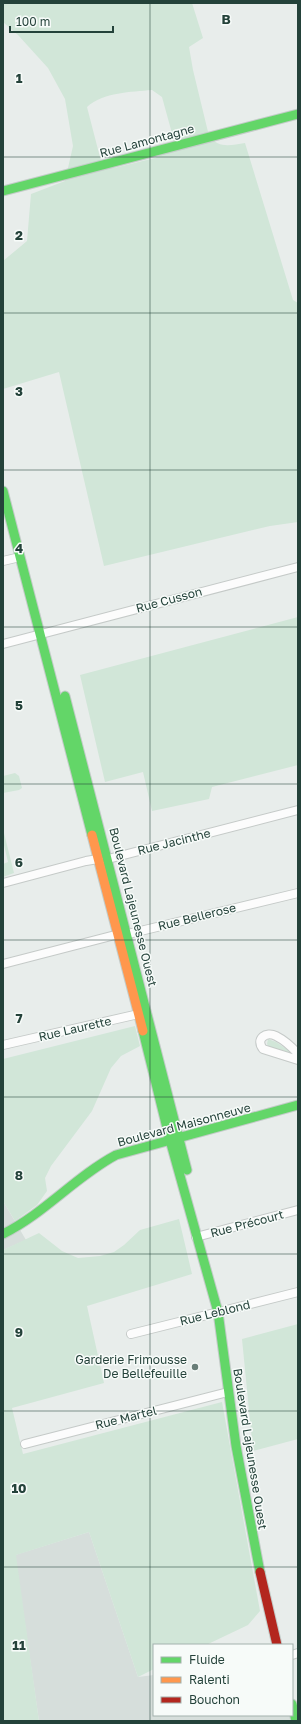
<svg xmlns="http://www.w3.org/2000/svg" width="301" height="1724" viewBox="0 0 301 1724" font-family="'Golos Text',sans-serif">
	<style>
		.built { fill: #d6dedb }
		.green { fill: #d1e6d8; fill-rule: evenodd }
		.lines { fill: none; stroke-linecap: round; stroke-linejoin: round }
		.street-casing { stroke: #c5cac8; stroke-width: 10 }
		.fast-casing { stroke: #c3cbc8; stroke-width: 11 }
		.slow-casing { stroke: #c3cbc8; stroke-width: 11 }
		.jam-casing { stroke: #c3cbc8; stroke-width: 11 }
		.street { stroke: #fcfcfc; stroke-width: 8 }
		.fast { stroke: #63d668; stroke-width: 9 }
		.slow { stroke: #ff974d; stroke-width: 9 }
		.jam { stroke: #b3261e; stroke-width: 9 }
		.grid { fill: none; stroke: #24423a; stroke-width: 1; stroke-opacity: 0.55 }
		.poi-dot { fill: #697e78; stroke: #f7fbf9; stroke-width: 1.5 }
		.labels { text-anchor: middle; stroke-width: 3; stroke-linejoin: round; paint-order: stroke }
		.street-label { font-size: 12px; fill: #24423a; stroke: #f7fbf9 }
		.poi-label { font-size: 12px; fill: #24423a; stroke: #f7fbf9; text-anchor: end }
		.grid-label { font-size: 13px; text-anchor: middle; font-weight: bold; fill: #24423a; stroke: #f7fbf9; stroke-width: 3; stroke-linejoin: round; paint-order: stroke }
	</style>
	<rect width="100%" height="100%" fill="#e8edeb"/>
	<path class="built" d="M3 1201 26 1240 3 1250Z
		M89 1532 138 1677 154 1675V1715H292L296 1721H39L15 1555Z"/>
	<path class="green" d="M3 3H192L203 38 189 47 193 70 209 136C219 149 231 145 245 143L293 300 298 303V522L270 526 104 566 59 372 3 389V261L27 241 31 194 65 181 73 146 65 99 48 68 18 35 3 22ZM152 90 162 97 173 137 174 149 155 158 114 168 102 165 87 107C104 92 131 92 152 90Z
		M298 617V765L212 787 209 799 152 811 143 772 105 782 80 675Z
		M15 773 19 776 22 788 19 790 3 793V776Z
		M3 829 14 873 3 877V864L8 862 3 841Z
		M135 1026 140 1046 121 1056 111 1068 92 1111 51 1166 45 1178 47 1191 37 1205 15 1221 3 1201V1059Z
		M268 1039 276 1042 291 1052V1054L269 1047 267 1044Z
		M179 1219 192 1274 87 1306 104 1383 12 1408 23 1454 222 1402 260 1611 248 1625 206 1645H154V1669L138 1677 89 1532 16 1555 39 1721H3V1250L39 1233 62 1251 78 1258 100 1256 114 1252 124 1245 140 1230Z
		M298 1324V1439L253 1451 242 1339Z"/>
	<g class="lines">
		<g class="street-casing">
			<path id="street" d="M3 561 20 557
				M3 644 298 567
				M3 883 86 861 98 859H108L298 810
				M3 964 119 934H128L298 893
				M3 1045 143 1013
				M298 1054C292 1047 284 1040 276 1036 266 1031 255 1039 263 1049L298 1060
				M196 1237 298 1210
				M131 1334 298 1292
				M25 1444 228 1392
				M292 1655 298 1653"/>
		</g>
		<g class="fast-casing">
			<path id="fast" d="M3 191 298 114
				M3 491 92 835
				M65 696 187 1170
				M143 1031 170 1140 218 1312 236 1446 260 1572
				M3 1234C45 1213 75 1177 116 1155L298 1105
				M292 1704 296 1721"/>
		</g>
		<g class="slow-casing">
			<path id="slow" d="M92 835 143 1031"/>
		</g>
		<g class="jam-casing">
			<path id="jam" d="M260 1572 277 1645"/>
		</g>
		<use href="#street" class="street"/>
		<use href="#fast" class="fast"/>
		<use href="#slow" class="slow"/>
		<use href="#jam" class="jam"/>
	</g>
	<path class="grid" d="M150 3V1721M3 157H298M3 313H298M3 470H298M3 627H298M3 784H298M3 940H298M3 1097H298M3 1254H298M3 1411H298M3 1567H298"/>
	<circle class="poi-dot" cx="195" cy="1367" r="4"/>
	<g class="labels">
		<g class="street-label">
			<text transform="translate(147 141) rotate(-15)" y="4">Rue Lamontagne</text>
			<text transform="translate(169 600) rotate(-15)" y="4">Rue Cusson</text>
			<text transform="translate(174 842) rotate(-14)" y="4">Rue Jacinthe</text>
			<text transform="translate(133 907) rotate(76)" y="4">Boulevard Lajeunesse Ouest</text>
			<text transform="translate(197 917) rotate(-14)" y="4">Rue Bellerose</text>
			<text transform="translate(75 1029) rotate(-13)" y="4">Rue Laurette</text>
			<text transform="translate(184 1125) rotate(-15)" y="4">Boulevard Maisonneuve</text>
			<text transform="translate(247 1224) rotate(-15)" y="4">Rue Précourt</text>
			<text transform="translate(215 1313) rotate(-14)" y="4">Rue Leblond</text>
			<text transform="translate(126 1418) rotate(-14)" y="4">Rue Martel</text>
			<text transform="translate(250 1449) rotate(81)" y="4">Boulevard Lajeunesse Ouest</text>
		</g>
		<g class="poi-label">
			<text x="187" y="1364">Garderie Frimousse<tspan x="187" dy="14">De Bellefeuille</tspan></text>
		</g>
	</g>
	<g class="grid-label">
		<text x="226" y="24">B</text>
		<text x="19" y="83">1</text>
		<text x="19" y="240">2</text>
		<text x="19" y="396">3</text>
		<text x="19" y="553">4</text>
		<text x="19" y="710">5</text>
		<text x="19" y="867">6</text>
		<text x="19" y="1023">7</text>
		<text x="19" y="1180">8</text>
		<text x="19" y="1337">9</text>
		<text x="19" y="1493">10</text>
		<text x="19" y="1650">11</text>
	</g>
	<rect width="301" height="1724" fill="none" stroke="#24423a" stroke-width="8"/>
	<rect x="153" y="1644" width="140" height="72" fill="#f7fbf9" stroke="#a3b1ad"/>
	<rect x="161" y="1657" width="20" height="6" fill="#63d668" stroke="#a3b1ad"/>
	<text x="189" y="1664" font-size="12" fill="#24423a">Fluide</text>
	<rect x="161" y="1677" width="20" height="6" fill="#ff974d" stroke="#a3b1ad"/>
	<text x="189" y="1684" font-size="12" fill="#24423a">Ralenti</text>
	<rect x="161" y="1697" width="20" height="6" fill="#b3261e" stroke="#a3b1ad"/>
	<text x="189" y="1704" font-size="12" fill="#24423a">Bouchon</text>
	<path d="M10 26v6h103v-6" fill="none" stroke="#24423a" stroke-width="2"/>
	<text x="16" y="26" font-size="12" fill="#24423a" stroke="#f7fbf9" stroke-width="3" paint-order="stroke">100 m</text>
</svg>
